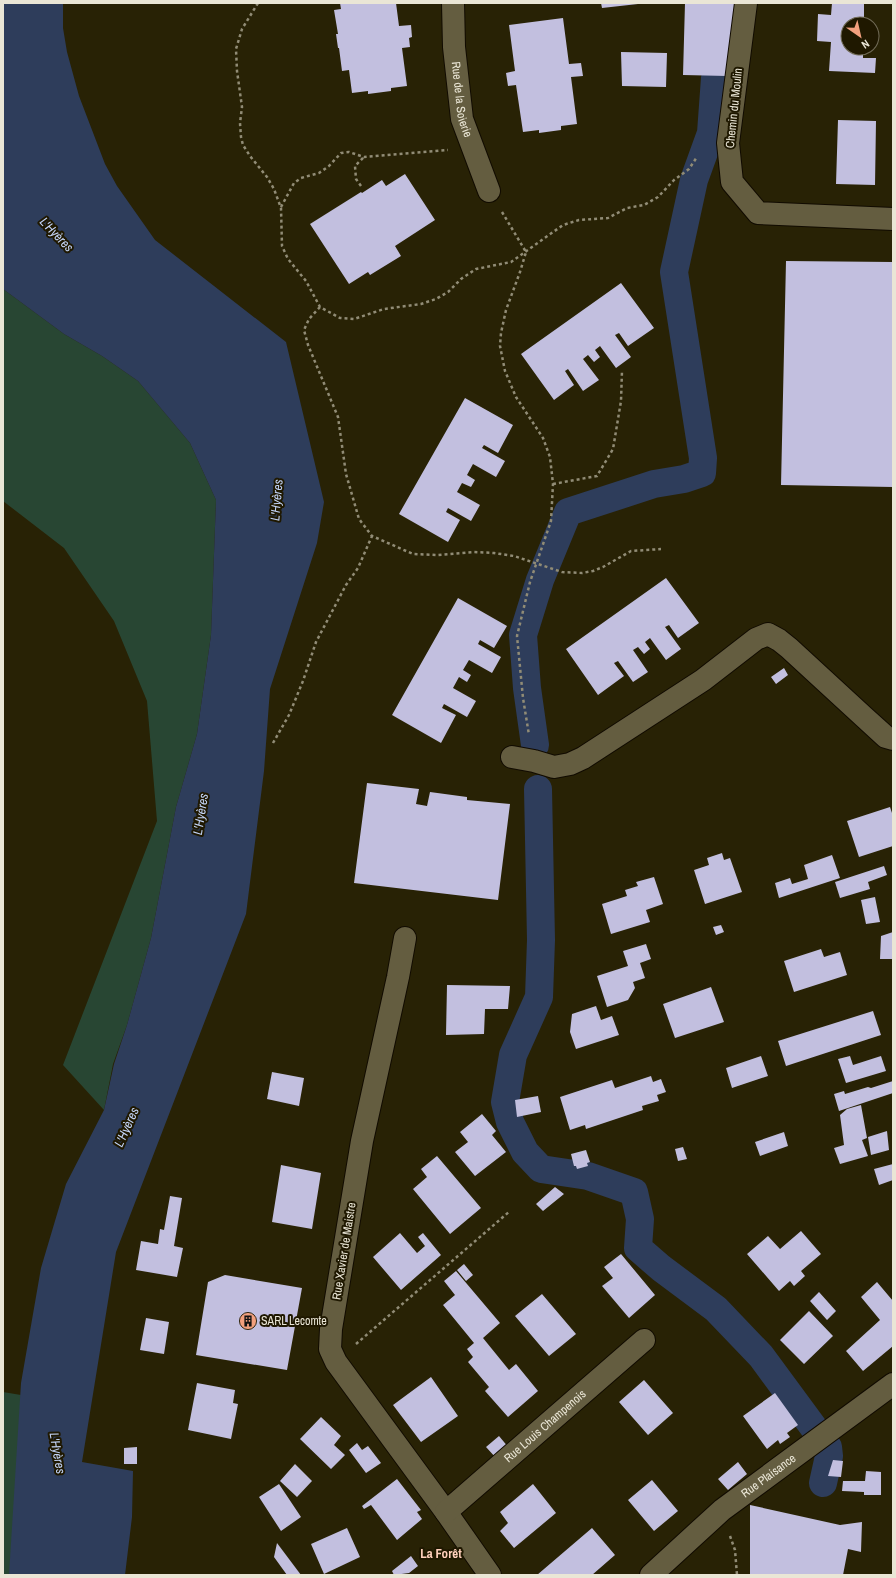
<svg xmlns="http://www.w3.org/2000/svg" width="896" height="1578" viewBox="0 0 896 1578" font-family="'Archivo Narrow',sans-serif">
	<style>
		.green { fill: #284633 }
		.water { fill: #2e3d5b }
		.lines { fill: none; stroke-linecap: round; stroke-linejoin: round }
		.canal { stroke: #2e3d5b; stroke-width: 28 }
		.building { fill: #c2bfdf }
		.minor-casing { stroke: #110b00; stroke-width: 24 }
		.path { stroke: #918c76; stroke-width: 2.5; stroke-dasharray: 3 3; stroke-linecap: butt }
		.minor { stroke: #645d40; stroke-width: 22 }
		.labels { text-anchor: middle; stroke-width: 4; stroke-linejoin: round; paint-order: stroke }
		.street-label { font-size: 12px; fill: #eae6d6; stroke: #1f1800 }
		.poi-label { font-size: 12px; fill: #eae6d6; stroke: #1f1800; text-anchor: start }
		.water-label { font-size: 13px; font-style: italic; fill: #c3d4f7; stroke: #1f1800 }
		.neighbourhood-label { font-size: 13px; font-weight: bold; fill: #ffd0bc; stroke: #1f1800 }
	</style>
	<rect width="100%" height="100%" fill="#282205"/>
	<path class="green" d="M3 289 64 334 102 356 138 381 190 443 216 500 211 635 197 734 176 807 151 938 127 1025 113 1064 104 1110 63 1065 157 821 147 701 114 621 64 548 3 501Z
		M3 1392 39 1398 49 1575H3Z"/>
	<path class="water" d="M3 3H63V28L67 52 79 96 105 164 117 186 155 240 286 342 324 502 317 543 270 689 264 771 246 914 116 1252 82 1462 133 1471 132 1517 125 1575H9L21 1383 41 1268 66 1184 104 1110 114 1064 127 1025 151 938 176 807 197 734 211 635 216 500 190 443 138 381 102 356 64 334 3 289Z"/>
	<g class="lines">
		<path class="canal" d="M535 745 527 688 523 635 540 580 568 512 654 484 684 479 702 473 703 458 674 272 694 180 711 133 715 78
			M538 789 541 940 539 997 513 1055 505 1102 510 1122 525 1152 541 1169 588 1176 634 1192 640 1219 638 1248 661 1268 716 1309 761 1356 828 1447 829 1456 823 1483"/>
	</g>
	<path class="building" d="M340 3H396L399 26 411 25 412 37 409 38 410 47 402 48 407 86 391 88V91L368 94V91L352 93 349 70 342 71 339 48H338L336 34H338L334 10 341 9Z
		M601 3H638V4L602 8Z
		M685 3H737L727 76 683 75Z
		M832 3H864V24H848V48H863V58H876L875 73 829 71 831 42 817 41 818 14 831 15Z
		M563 18 569 64 581 63 583 76 571 77 577 124 561 126V130L539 133V130L523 132 516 85 508 86 506 73 515 71 509 25Z
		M621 52 667 53 666 87 622 86Z
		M838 120 876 121 875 185 836 184Z
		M405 174 435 220 395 246 401 256 370 275 368 272 349 284 310 224 361 192 362 193 382 180 386 186Z
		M786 261 893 262V487L781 485Z
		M621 283 654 328 628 346 619 333 615 335 631 357 616 368 600 346 595 350 600 357 594 362 588 355 583 359 599 380 583 391 568 369 565 371 574 385 554 400 521 354Z
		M465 398 513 425 498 453 484 445 482 448 505 461 496 477 473 464 467 475 475 480 471 487 462 483 457 492 480 505 471 521 448 508 446 512 460 520 448 542 399 514Z
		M666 578 699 623 678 638 669 625 665 627 681 649 666 660 650 638 645 642 650 649 644 654 638 647 633 650 648 672 633 682 618 661 614 663 624 676 598 695 566 649Z
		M458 598 507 626 494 648 480 640 478 644 501 657 492 673 469 660 463 670 471 675 467 682 459 677 453 688 476 701 467 717 444 704 442 708 456 715 441 743 392 715Z
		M784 668 788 675 776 684 771 677Z
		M367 783 419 789 416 804 427 806 430 792 467 797V800L510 804 498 900 354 883Z
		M890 807 893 816V846L859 857 847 821Z
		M722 853 724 860 730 858 742 892 705 904 694 870 709 865 707 858Z
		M832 855 840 878 779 898 775 883 790 878 792 884 808 879 804 865Z
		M884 866 887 875 868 882 870 889 840 898 835 882Z
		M654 877 663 904 646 910 650 922 611 934 602 904 627 896 625 890 638 886 636 882Z
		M875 897 880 922 866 924 861 900Z
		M721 925 724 932 716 935 713 927Z
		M893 932V959H880L881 936Z
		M646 944 651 959 640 963 645 978 633 982 635 988 628 1000 607 1007 597 976 628 966 623 951Z
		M821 949 824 957 840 952 847 975 794 992 784 961Z
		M447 985 510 986 508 1009H485L484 1034 446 1035Z
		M711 987 724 1022 675 1038 663 1004Z
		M596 1006 601 1020 612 1016 619 1035 576 1049 570 1032 572 1014Z
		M873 1011 881 1035 786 1066 778 1041Z
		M761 1056 768 1076 732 1088 726 1068Z
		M850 1056 853 1065 881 1056 886 1071 846 1083 838 1059Z
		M272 1072 304 1078 299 1106 267 1099Z
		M651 1076 653 1082 661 1079 666 1092 657 1095 659 1101 642 1106 643 1110 586 1129 585 1125 570 1130 560 1097 612 1080 615 1088Z
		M893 1081V1093L839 1111 834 1094 844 1091 845 1094 868 1087 871 1088Z
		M538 1096 541 1112 517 1117 515 1100Z
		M861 1105 867 1138 862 1140 868 1156 840 1164 834 1148 844 1145 840 1115 847 1109Z
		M482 1114 496 1131 492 1135 506 1152 475 1176 455 1152 468 1142 460 1132Z
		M887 1131 889 1150 871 1155 868 1137Z
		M784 1132 788 1146 760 1156 755 1142Z
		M683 1147 687 1159 678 1161 675 1149Z
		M586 1150 590 1162 587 1163 588 1166 577 1169 576 1166H574L571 1154Z
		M437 1156 481 1208 450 1234 413 1189 427 1177 421 1169Z
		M893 1164V1180L879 1185 874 1169Z
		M281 1165 321 1173 312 1229 272 1222Z
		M555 1187 564 1194 543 1211 536 1204Z
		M170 1196 182 1198 174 1246 183 1248 177 1277 136 1270 141 1241 158 1244 160 1229 164 1230Z
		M801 1231 821 1254 801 1271 805 1276 794 1286 790 1281 779 1291 747 1254 768 1236 780 1249Z
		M400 1233 417 1253 425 1246 418 1237 423 1233 441 1255 401 1290 373 1257Z
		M621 1254 655 1295 629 1318 602 1286 613 1278 604 1267Z
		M464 1264 473 1275 466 1281 457 1270Z
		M456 1271 500 1323 483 1338 509 1370 516 1364 538 1391 508 1417 485 1391 489 1387 468 1362 473 1357 467 1349 474 1343 443 1305 455 1295 444 1281Z
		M225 1275 302 1288 287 1370 196 1355 208 1282Z
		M877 1282 893 1301V1346L863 1371 846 1351 880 1320 861 1297Z
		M819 1292 836 1311 827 1320 810 1301Z
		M542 1294 576 1334 549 1356 515 1316Z
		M809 1311 833 1336 804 1364 780 1340Z
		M146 1318 169 1322 164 1354 140 1350Z
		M431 1377 458 1416 421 1442 393 1405Z
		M644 1380 673 1413 648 1435 619 1402Z
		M197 1383 235 1390 233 1403 238 1404 231 1439 188 1430Z
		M775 1393 798 1425 787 1433 790 1437 780 1444 778 1440 767 1449 743 1416Z
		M321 1417 341 1436 334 1445 345 1455 331 1469 300 1439Z
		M499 1436 509 1448 496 1458 486 1447Z
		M357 1443 362 1450 368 1446 381 1463 366 1473 349 1450Z
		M137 1447V1464H124V1448Z
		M833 1460 843 1461 841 1477 828 1476Z
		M738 1462 747 1474 728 1490 718 1479Z
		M295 1464 312 1481 297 1497 280 1481Z
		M866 1471 881 1472V1495H864V1492L842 1491 843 1481H865Z
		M397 1479 421 1510 417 1512 422 1519 397 1540 371 1505 364 1509 362 1506Z
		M652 1480 678 1511 654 1531 628 1500Z
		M279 1484 301 1517 281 1531 259 1497Z
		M533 1484 556 1513 514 1548 500 1531 508 1523 500 1512Z
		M750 1505 840 1525 862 1522 861 1552 848 1549 843 1575H750Z
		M347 1528 360 1557 324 1574 311 1544Z
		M592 1528 615 1555 592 1575H537Z
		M277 1543 301 1575H287L274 1557Z
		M411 1556 418 1566 409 1573 394 1575 392 1571Z"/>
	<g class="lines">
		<g class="minor-casing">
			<g id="minor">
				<path id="s1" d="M453 3 454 47 462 119 489 191"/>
				<path d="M746 3 728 143 732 182 758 213 893 219"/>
				<path d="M512 757 534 761 554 767 570 764 583 758 703 680 756 639 768 634 779 640 789 648 864 717 886 737 893 739"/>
				<path d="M405 938 398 977 362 1141 331 1329 330 1349 336 1362 446 1512 490 1575"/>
				<path id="s2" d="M446 1512 644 1340"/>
				<path id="s3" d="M651 1575 722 1510 893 1384"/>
			</g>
		</g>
		<path class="path" d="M258 3 242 29 236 49 237 71 242 107 240 123 241 137 243 145 250 156 267 177 274 189 281 208 282 246 288 259 306 281 320 307 340 318 354 319 384 309 421 304 436 299 448 292 461 279 476 269 511 262 563 225 579 220 608 218 627 208 644 205 658 197 674 180 689 169 697 157
			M361 186 356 179 355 166 364 157
			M281 207 294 183 301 178 319 173 329 166 341 153 349 152 364 157 448 150
			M502 212 526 252 520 272 506 310 501 333 500 346 505 371 516 397 543 438 550 457 553 484 551 521 530 582 517 636 523 698 529 735
			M320 307 309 319 304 330 308 345 338 417 346 474 359 519 372 536 413 554 438 555 474 552 494 553 514 556 562 572 582 573 593 571 603 567 631 551 661 549
			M553 484 597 476 613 449 621 401 622 371
			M273 743 289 715 303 681 316 642 346 585 358 568 372 536
			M356 1344 510 1211
			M730 1536 735 1550 737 1575"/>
		<use href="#minor" class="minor"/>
	</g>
	<defs>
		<g id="building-disc" transform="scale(0.9)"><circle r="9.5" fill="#f2a07e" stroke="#1f1800"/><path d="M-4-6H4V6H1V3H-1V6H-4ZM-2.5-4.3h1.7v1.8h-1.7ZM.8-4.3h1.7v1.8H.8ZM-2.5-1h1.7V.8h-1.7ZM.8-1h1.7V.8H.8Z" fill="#111"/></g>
	</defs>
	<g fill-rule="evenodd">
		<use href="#building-disc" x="248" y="1321"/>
	</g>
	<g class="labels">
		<g class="street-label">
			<text dy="4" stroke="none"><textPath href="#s1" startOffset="97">Rue de la Soierie</textPath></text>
			<text transform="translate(734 108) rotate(-84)" y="4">Chemin du Moulin</text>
			<text transform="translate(344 1251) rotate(-81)" y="4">Rue Xavier de Maistre</text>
			<text dy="4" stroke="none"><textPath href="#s2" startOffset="131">Rue Louis Champenois</textPath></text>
			<text dy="4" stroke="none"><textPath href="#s3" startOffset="154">Rue Plaisance</textPath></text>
		</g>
		<g class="poi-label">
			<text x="261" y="1325">SARL Lecomte</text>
		</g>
		<g class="water-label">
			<text transform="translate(57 234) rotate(46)" y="5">L'Hyères</text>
			<text transform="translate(276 500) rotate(-85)" y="5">L'Hyères</text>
			<text transform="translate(200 814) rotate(-81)" y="5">L'Hyères</text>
			<text transform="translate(126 1127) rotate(-66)" y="5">L'Hyères</text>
			<text transform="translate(58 1453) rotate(80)" y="5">L'Hyères</text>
		</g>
		<g class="neighbourhood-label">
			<text x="441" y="1558">La Forêt</text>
		</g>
	</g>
	<rect width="896" height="1578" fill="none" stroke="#eae6d6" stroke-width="8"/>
	<g transform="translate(860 36) rotate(146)"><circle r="19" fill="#1f1800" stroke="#706a56"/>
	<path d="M0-3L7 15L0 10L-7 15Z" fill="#f2a07e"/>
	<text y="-6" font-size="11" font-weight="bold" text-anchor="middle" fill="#eae6d6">N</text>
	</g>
</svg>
